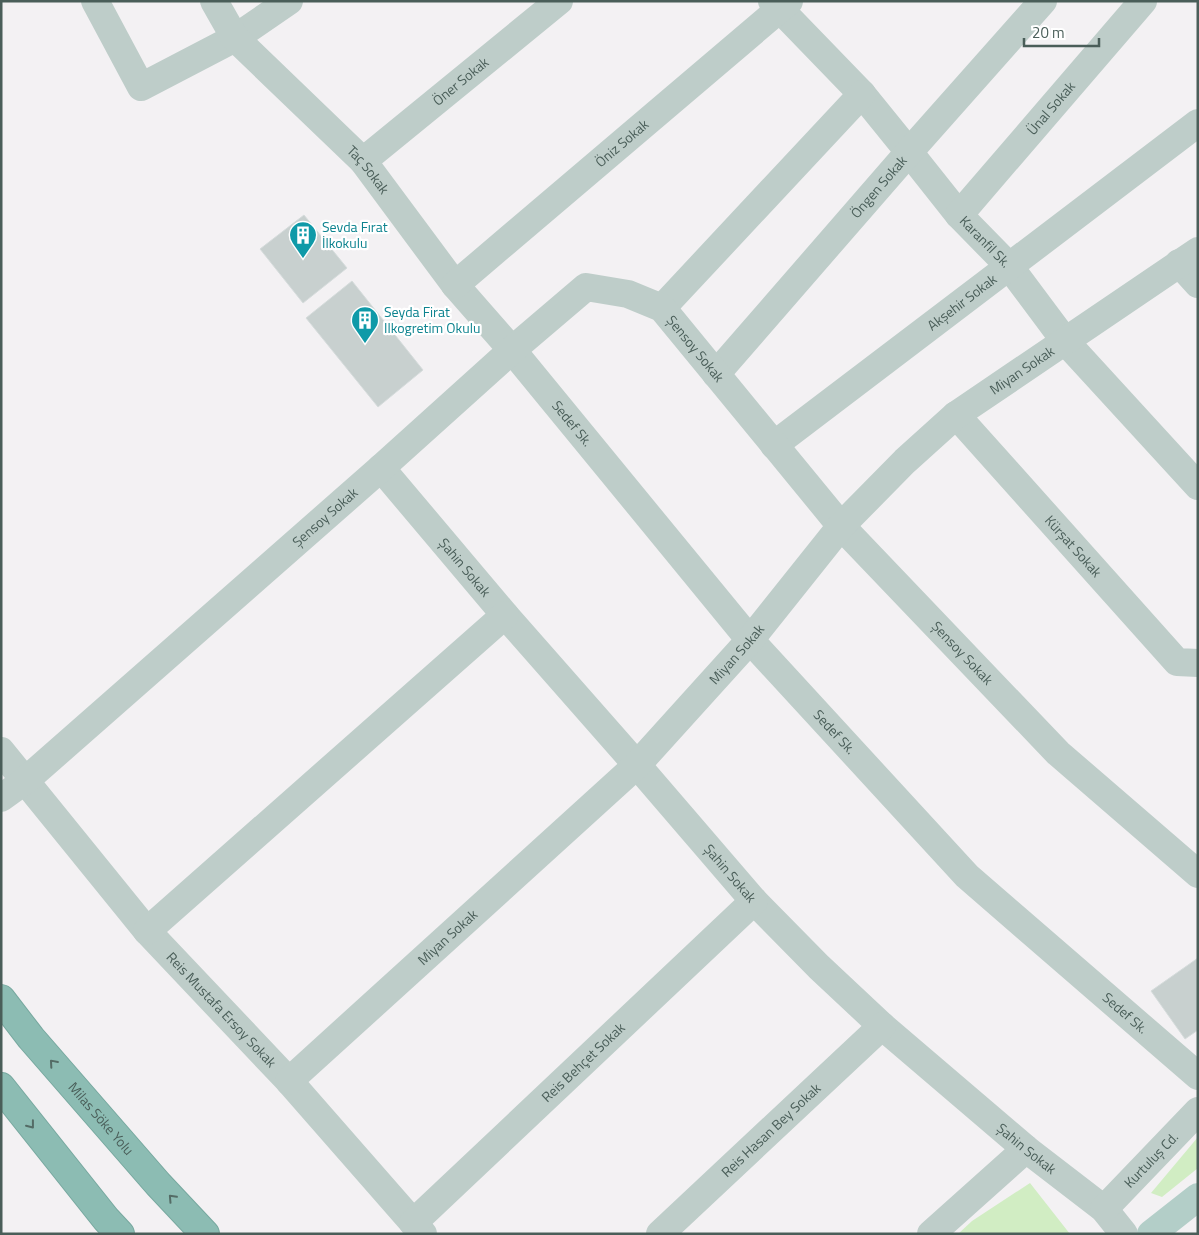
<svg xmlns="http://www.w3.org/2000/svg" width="1199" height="1235" viewBox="0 0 1199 1235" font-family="'Titillium Web',sans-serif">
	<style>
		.green { fill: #d1edc3 }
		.building { fill: #c8d0cf; stroke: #d6dcdc }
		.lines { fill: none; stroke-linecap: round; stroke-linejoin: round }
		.highway-casing { stroke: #77a89f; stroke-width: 30 }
		.minor { stroke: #becdc9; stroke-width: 28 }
		.major { stroke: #b3cec8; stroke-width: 28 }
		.highway { stroke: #8cbcb3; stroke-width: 28 }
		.oneway { stroke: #546c66 }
		.labels { text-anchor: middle; stroke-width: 4.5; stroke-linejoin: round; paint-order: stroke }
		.street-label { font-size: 14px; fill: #4a5e59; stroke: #fff }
		.culture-label { font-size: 14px; fill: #0d838f; stroke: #fff; text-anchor: start }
	</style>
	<rect width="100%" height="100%" fill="#f3f1f3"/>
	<path class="green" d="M1198 1137V1168L1162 1197 1151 1193Z
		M1030 1183 1070 1234H958L972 1221Z"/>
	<path class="building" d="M304 215 347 268 303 303 260 249Z
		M352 281 423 370 378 407 306 318Z
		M1198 958V1030L1185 1039 1151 991Z"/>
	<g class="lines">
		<g class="highway-casing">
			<g id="highway">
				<path id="s16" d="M1 999 31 1038 158 1184 205 1234"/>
				<path d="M1 1087 106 1219 120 1234"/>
			</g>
		</g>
		<g class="minor">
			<path d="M95 1 141 87 235 38 289 1"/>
			<path id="s1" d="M214 1 235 38 363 161 455 285 512 350 750 640 967 876 1198 1076"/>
			<path id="s2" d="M772 1 862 94 909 152 959 215 1009 266 1065 341 1198 486"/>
			<path id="s3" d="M363 161 559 1"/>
			<path id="s4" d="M959 215 1143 1"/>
			<path d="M1179 263 1198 284"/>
			<path id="s5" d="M455 285 789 1"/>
			<path d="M662 308 862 94"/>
			<path id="s6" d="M716 374 909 152 1043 1"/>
			<path id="s7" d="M956 415 1177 662 1198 663"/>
			<path id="s8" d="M774 445 1198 123"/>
			<path id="s9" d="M381 468 505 615 637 765 754 901 819 967 882 1026 1026 1149 1104 1209 1124 1234"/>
			<path id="s10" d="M1 751 147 931 289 1081 423 1234"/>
			<path id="s11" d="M1 798 26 780 381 468 512 350 586 287 628 294 662 308 841 526 1058 753 1198 874"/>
			<path d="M147 931 505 615"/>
			<path id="s12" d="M289 1081 637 765 750 640 841 526 905 461 956 415 1198 251"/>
			<path id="s13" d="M1104 1209 1198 1111"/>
			<path id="s14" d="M413 1223 754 901"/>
			<path id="s15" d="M660 1234 882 1026"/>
			<path d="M931 1234 1026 1149"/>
		</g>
		<path class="major" d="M1151 1234 1198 1197"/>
		<use href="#highway" class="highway"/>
	</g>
	<defs><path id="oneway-chevron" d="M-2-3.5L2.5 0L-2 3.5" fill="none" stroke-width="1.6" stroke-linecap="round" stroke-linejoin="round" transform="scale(1.25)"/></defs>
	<g class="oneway">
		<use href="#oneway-chevron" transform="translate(53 1063) rotate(-131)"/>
		<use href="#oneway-chevron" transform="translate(31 1125) rotate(52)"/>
		<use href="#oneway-chevron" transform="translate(172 1198) rotate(-133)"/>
	</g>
	<defs>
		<g id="building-pin" transform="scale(1.4375)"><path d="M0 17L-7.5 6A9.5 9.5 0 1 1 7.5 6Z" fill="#0f9aa8" stroke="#fff"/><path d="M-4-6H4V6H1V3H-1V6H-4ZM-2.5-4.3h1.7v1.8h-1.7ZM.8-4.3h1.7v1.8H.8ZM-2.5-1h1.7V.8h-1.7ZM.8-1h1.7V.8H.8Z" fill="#fff"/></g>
	</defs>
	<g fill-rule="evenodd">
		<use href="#building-pin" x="303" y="235"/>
		<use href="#building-pin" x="365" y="320"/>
	</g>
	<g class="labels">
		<g class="street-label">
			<text dy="5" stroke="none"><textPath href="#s3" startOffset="126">Öner Sokak</textPath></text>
			<text dy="5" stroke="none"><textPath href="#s4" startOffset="141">Ünal Sokak</textPath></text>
			<text dy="5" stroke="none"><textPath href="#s5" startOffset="219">Öniz Sokak</textPath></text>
			<text dy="5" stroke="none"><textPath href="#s1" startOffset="230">Taç Sokak</textPath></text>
			<text dy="5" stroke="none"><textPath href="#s6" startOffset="248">Öngen Sokak</textPath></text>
			<text dy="5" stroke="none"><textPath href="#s2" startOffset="322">Karanfil Sk.</textPath></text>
			<text dy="5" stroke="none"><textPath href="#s8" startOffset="236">Akşehir Sokak</textPath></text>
			<text dy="5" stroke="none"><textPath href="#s11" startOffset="909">Şensoy Sokak</textPath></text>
			<text dy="5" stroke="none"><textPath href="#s12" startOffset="1024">Miyan Sokak</textPath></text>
			<text dy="5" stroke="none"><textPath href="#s1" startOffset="556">Sedef Sk.</textPath></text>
			<text dy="5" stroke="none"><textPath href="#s11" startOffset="429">Şensoy Sokak</textPath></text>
			<text dy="5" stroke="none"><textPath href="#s7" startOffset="176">Kürşat Sokak</textPath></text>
			<text dy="5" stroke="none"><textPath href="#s9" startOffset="130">Şahin Sokak</textPath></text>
			<text dy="5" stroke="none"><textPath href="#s11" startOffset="1314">Şensoy Sokak</textPath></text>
			<text dy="5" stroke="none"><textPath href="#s12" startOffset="619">Miyan Sokak</textPath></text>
			<text dy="5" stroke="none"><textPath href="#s1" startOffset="961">Sedef Sk.</textPath></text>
			<text dy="5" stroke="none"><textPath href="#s9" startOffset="535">Şahin Sokak</textPath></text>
			<text dy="5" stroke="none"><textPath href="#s12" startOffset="214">Miyan Sokak</textPath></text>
			<text dy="5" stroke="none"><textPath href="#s10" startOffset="340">Reis Mustafa Ersoy Sokak</textPath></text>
			<text dy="5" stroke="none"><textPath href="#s1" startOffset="1366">Sedef Sk.</textPath></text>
			<text dy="5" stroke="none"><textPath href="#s14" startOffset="234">Reis Behçet Sokak</textPath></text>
			<text dy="5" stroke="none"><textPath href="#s16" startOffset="156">Milas Söke Yolu</textPath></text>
			<text dy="5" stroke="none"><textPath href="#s15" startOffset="152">Reis Hasan Bey Sokak</textPath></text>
			<text dy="5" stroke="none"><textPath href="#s9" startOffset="940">Şahin Sokak</textPath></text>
			<text dy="5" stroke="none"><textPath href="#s13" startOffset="68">Kurtuluş Cd.</textPath></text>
		</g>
		<g class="culture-label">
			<text x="322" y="232">Sevda Fırat<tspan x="322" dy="16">İlkokulu</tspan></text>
			<text x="384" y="317">Seyda Firat<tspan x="384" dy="16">Ilkogretim Okulu</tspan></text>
		</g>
	</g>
	<rect width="1199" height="1235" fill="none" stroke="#4a5e59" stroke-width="5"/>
	<path d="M1024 38v8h75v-8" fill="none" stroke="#4a5e59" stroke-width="2.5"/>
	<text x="1032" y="38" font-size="15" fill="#4a5e59" stroke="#ffffff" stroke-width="4" paint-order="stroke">20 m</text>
</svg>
